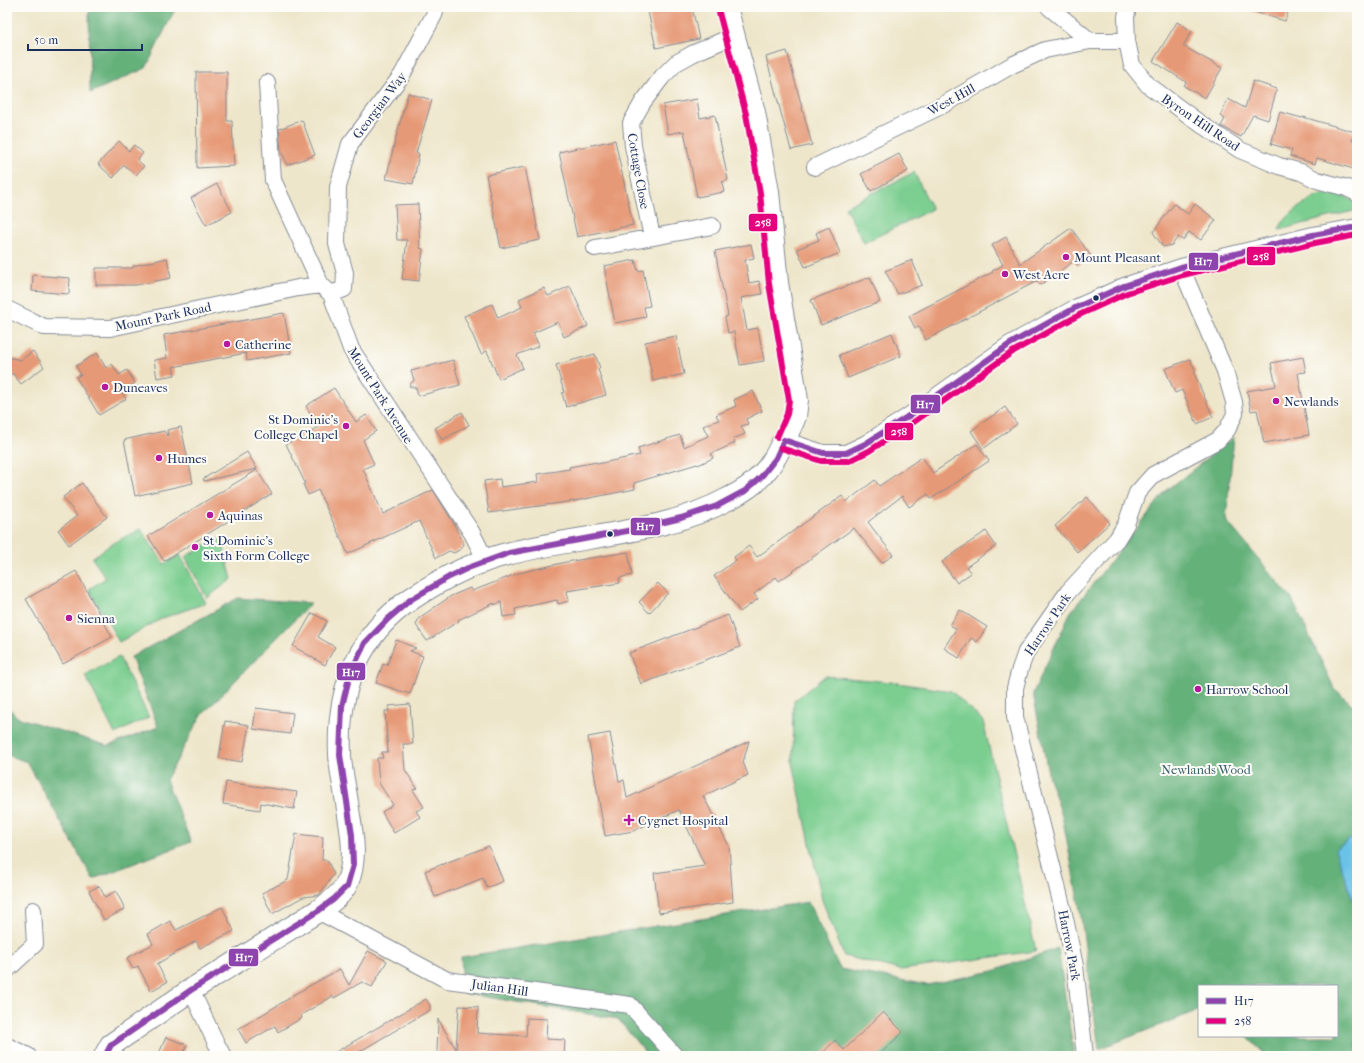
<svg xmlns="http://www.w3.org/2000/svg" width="1364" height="1063" viewBox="0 0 1364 1063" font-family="'IM FELL French Canon',serif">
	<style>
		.green { fill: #7cce90; stroke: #4c7e77 }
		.forest { fill: #65b17a; stroke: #40706c }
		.water { fill: #6ac2e7; stroke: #4278a2 }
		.building { fill: #e69976 }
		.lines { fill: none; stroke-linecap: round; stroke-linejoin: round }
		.street-casing { stroke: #848a94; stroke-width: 18 }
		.primary-casing { stroke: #848a94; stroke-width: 24 }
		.street { stroke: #fff; stroke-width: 16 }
		.primary { stroke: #fff; stroke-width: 22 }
		.bus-1-casing { stroke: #fdfcf7; stroke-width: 9 }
		.bus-2-casing { stroke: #fdfcf7; stroke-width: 9 }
		.bus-1 { stroke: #8e44ad; stroke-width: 6 }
		.bus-2 { stroke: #e5007d; stroke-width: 6 }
		.poi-dot { fill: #b5179e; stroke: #fdfcf7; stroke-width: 1.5 }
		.bus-dot { fill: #1b2f5e; stroke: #fdfcf7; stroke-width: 1.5 }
		.labels { text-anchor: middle; stroke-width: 4; stroke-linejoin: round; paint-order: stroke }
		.street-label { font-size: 13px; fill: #1b2f5e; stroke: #fdfcf7 }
		.poi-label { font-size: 13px; fill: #1b2f5e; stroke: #fdfcf7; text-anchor: start }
		.park-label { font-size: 13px; fill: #385f6d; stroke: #fdfcf7 }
		.line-badge { stroke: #fdfcf7; stroke-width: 1.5 }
		.badge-label { font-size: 11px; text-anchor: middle; font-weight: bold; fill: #fff }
	</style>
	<rect width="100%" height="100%" fill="#fdfcf7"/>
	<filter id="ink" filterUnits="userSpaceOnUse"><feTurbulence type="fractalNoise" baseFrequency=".025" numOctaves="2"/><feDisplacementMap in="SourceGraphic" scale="8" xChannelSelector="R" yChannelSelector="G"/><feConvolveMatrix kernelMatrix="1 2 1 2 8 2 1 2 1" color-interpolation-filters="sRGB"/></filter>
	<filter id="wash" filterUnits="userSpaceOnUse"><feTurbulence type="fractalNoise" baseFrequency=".012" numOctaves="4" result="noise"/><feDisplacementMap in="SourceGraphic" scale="16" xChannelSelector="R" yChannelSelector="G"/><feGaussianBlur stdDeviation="0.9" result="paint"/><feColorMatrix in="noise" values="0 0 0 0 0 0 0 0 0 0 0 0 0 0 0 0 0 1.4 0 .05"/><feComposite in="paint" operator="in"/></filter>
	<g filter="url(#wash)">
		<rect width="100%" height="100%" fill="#eee6ca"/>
		<path class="green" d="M914 172 932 209 864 243 845 207Z
			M1332 194C1342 196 1357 197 1357 210L1279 230C1282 218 1305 202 1316 197 1321 194 1327 195 1332 194Z
			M141 529 164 564 180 555 206 603 163 618 119 642 89 589 106 578 92 558 113 543Z
			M217 538 224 543 225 554 232 579 207 598 185 557Z
			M119 657 149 717 115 734 85 675Z
			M825 676 891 682 951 691 983 721 1036 951 901 970 844 956 822 900 793 763 794 701Z"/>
		<path class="forest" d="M89 7H176L146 68 90 93Z
			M1234 437 1226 520 1292 599 1334 688 1357 709V1056H1267L1246 1036H1337V986H1199V1010L1099 1049 1080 910 1062 815 1049 778 1033 693 1070 613 1166 491Z
			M238 598 311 603 201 716 166 780 191 842 93 879 27 762 7 755V706L17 717 108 746 158 727 131 657Z
			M808 902 840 969 927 985 993 971 1058 948 1074 1056H648L618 1019 463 993 461 957Z"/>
		<path class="water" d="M1357 835V901L1352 898 1335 849Z"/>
		<g id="blocks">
			<path class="building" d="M647 7H692L699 39 656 48Z
				M1248 7H1290L1285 21 1248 10Z
				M1177 22 1192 31 1183 46 1222 68 1205 98 1184 86 1186 82 1153 61Z
				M787 51 812 145 791 150 766 57Z
				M196 72H227V121H232L234 166 197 168Z
				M1253 81 1277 89 1268 120 1253 115 1241 137 1221 126 1225 119 1220 116 1228 99 1245 108Z
				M408 93 432 100 416 153 419 154 413 184 386 179 395 141Z
				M697 99 700 118 715 115 728 180 722 182 724 192 697 197 684 131 668 134 663 105Z
				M1280 112 1302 118 1303 117 1355 132 1352 140 1357 142V170L1317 158 1315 164 1290 156 1292 150 1271 144Z
				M302 120 315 155 287 165 281 150 279 129Z
				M615 140 633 225 577 237 559 152Z
				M119 141 129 151 134 145 143 153 137 160 144 166 136 175 124 165 113 178 98 164Z
				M899 154 908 171 871 191 861 174Z
				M525 167 540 240 501 248 486 175Z
				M217 184 232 212 206 225 191 198Z
				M418 204 420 248 423 249 419 281 402 279 407 240H397L395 205Z
				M1174 204 1188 214 1195 204 1216 220 1201 240 1189 232 1183 240 1178 237 1172 245 1163 247 1153 232Z
				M829 227 840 253 805 267 797 249 819 240 816 233Z
				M1071 228 1091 256 1078 266 1074 261 1040 285 1037 281 926 340 919 326 915 328 909 316 993 272 992 271 1003 265 992 245 1006 237 1020 264Z
				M751 244 754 258 745 260 749 283 759 281 762 294 741 298 747 330 758 328 764 361 740 365 734 332 728 333 725 317 728 316 715 251Z
				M167 258 171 278 136 285H96V268H133V266Z
				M635 260 638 271 643 270 650 306 644 307 646 317 615 323 604 266Z
				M912 260 922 285 898 294 885 271Z
				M33 275 70 278 69 294 32 291Z
				M870 277 880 302 821 325 811 300Z
				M570 286 588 326 564 337 558 322 533 333 539 346 517 355 523 368 499 379 487 351 481 354 464 316 492 304 498 318 522 307 519 299 544 288 548 296Z
				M284 313 291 353 247 361 246 353 173 367 175 375 157 378 154 360 167 358 164 335Z
				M892 333 901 356 848 378 839 355Z
				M676 336 684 374 653 381 645 342Z
				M33 351 44 367 21 384 13 374 7 373V357L21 360Z
				M97 353 106 368 112 364 119 375 127 370 135 383 121 391 126 399 99 415 76 377 81 375 76 366Z
				M595 354 600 368 598 369 606 395 566 407 562 393 564 392 556 365Z
				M1303 357 1306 372 1298 373 1309 435 1264 443 1257 410 1251 411 1247 391 1276 386 1271 363Z
				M1190 359 1196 372 1194 373 1213 417 1197 424 1182 390 1175 393 1165 369Z
				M453 360 460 385 418 396 416 388 409 386 414 380 411 371Z
				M334 388 356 422 366 415 376 431 363 440 374 464 363 469 383 514 433 490 453 522 464 544 461 549 454 553 449 551 436 558 419 521 348 554 318 490 308 495 303 484 305 483 286 444 319 427 306 406Z
				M753 391 762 411 746 419 748 424 741 426 745 434 733 439 735 443 711 454 713 458 698 465 697 464 634 483 635 489 575 501 489 513 484 481 500 479 501 487 538 482 537 474 570 469 569 467 597 462V464L640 455 638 448 680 435 684 447 708 436 703 426 719 420 716 415 736 406 734 400Z
				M1005 407 1017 424 983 449 971 431Z
				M462 412 469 425 442 440 435 428Z
				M181 427 193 483 135 496 124 440 164 431 168 436 167 430Z
				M977 444 989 461 931 499 928 494 909 507 902 496 868 522 893 555 882 563 854 528 779 581 776 577 754 594 758 599 740 612 714 576 736 560 734 557 749 546 757 557 842 496 846 502 875 480 879 486 922 457 933 473Z
				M247 452 257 469 204 481 203 479Z
				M257 470 272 494 164 561 148 536Z
				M82 483 107 517 69 545 58 530 77 516 63 497Z
				M1087 497 1110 523 1077 552 1055 526Z
				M986 531 996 546 966 567 971 573 957 583 942 562Z
				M628 552 632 575 619 578 620 583 567 591 569 601 558 604 557 600 515 609 516 615 503 617 501 602 494 605V603L458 620 459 621 427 641 416 625 419 618 451 596 470 588 472 591 519 573 566 562Z
				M76 571 112 637 63 664 26 599Z
				M658 583 668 593 649 613 639 602Z
				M960 610 987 627 977 642 971 638 959 658 944 648 956 629 950 625Z
				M312 613 327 621 318 637 335 647 325 665 293 646Z
				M728 615 740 647 641 684 629 653Z
				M396 640 416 648 410 651 423 656 410 694 376 683 383 664 387 665Z
				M410 704 413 744H403L405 770 417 788 413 790 424 807 416 811 420 817 394 833 382 812 393 805 379 783 377 758H383L382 752H388L385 711H389V706Z
				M256 708 293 713 290 734 253 729Z
				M225 721 249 725 242 762 219 758Z
				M610 733 619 781 624 780 627 798 749 741 743 762 748 775 703 796 729 846 733 902 659 913 654 873 705 866 679 810 633 831 605 836 588 737Z
				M226 782 297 792 294 809 261 803 260 810 223 804Z
				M296 834 323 837 322 860H327L334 874 319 895 303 897 272 914 262 893 288 880Z
				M489 846 503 881 487 888 483 878 435 897 425 871Z
				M99 886 105 897 116 891 125 909 104 920 89 891Z
				M222 907 234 931 200 948 196 941 157 964 167 982 151 991 138 966 133 969 127 958 153 944 148 934 170 921 176 930Z
				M368 951 387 961 372 987 362 982 334 998 333 996 301 1015 302 1018 278 1032 275 1026 246 1043 238 1029 293 996V995L340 969 349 985Z
				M426 999 430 1005V1010L352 1056H329Z
				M459 1006 478 1007 477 1033 526 1036 527 1018 547 1019 546 1039 565 1040 564 1056H492L437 1053 438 1019 456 1049Z
				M883 1012 903 1032 878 1056H820L835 1040 844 1050Z
				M166 1037 187 1045 182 1056H158Z"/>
		</g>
	</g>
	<g filter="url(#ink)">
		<use href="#blocks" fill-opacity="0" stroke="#848a94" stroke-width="1"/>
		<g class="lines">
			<g class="street-casing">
				<path id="street" d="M1049 7 1090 41H1127
					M1128 7 1126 17 1127 41 1132 65 1148 85 1202 125 1240 150 1279 166 1301 172 1317 180 1347 188 1357 193
					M267 83 273 180 321 285 331 294 351 349 472 533 486 561
					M815 167 943 105 1012 65 1045 50 1090 41
					M652 237 633 146 631 123 643 102 662 77 676 63 694 53 733 36
					M595 248 712 226
					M331 294 344 289 345 273 337 244 338 187 350 144 402 75 434 15 436 7
					M7 309 44 327 110 328 298 288 321 285
					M784 440 823 453H846L865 444 907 417 1010 344 1075 308 1124 286 1181 267 1313 235 1357 227
					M318 911 447 980 630 1005 675 1056
					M7 970 35 944 33 910
					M191 990 216 1043 223 1056
					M7 1046 28 1056
					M1085 1056 1075 966 1064 914 1015 717V688L1020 669 1026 652 1068 592 1117 539 1126 524 1137 493 1153 475 1218 440 1227 430 1235 414 1234 402 1225 371 1181 267"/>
			</g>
			<g class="primary-casing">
				<path id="primary" d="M105 1056 111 1045 191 990 318 911C328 904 342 895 347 883 358 858 351 829 347 803 345 787 340 770 340 754 337 691 357 636 411 599 441 579 476 561 511 553 581 535 664 534 728 499 740 493 752 486 761 476 772 465 778 452 785 438 788 431 793 423 795 416 796 411 796 405 797 400L777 283 768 192 754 112 726 7"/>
			</g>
			<use href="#street" class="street"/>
			<use href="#primary" class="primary"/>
			<g class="bus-1-casing">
				<path id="bus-1" d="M784 440 823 453H846L865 444 907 417 1010 344 1075 308 1124 286 1181 267 1313 235 1357 227
					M105 1056 111 1045 191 990 318 911 334 899 347 886 353 865 352 835 340 755 342 706 350 674 365 643 388 619 410 600 449 577 468 568 509 553 627 531 681 518 717 506 745 491 761 477 776 458 784 440"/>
			</g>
			<g class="bus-2-casing">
				<path id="bus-2" d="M718 9 746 114 760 193 769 284 789 400 787 414 777 437
					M781 448 821 461H849L869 451 911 424 1014 351 1079 315 1127 293 1183 275 1315 243 1357 235"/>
			</g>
			<use href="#bus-1" class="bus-1"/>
			<use href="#bus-2" class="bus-2"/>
		</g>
	</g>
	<g class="poi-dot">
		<circle cx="1066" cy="257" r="4"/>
		<circle cx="1005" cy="274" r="4"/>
		<circle cx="227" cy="344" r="4"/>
		<circle cx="105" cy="387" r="4"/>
		<circle cx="1276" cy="401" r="4"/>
		<circle cx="346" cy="426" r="4"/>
		<circle cx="159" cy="458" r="4"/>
		<circle cx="210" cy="515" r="4"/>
		<circle cx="195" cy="547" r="4"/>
		<circle cx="69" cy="618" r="4"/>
		<circle cx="1198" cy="689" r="4"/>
		<path d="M627 814h4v4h4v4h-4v4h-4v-4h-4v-4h4z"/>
	</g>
	<g class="bus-dot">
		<circle cx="1096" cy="298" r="3.5"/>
		<circle cx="610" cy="534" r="3.5"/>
	</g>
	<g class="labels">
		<g class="street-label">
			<text transform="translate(951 99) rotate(-29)" y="5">West Hill</text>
			<text transform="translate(379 105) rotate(-53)" y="5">Georgian Way</text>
			<text transform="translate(1201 122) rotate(34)" y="5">Byron Hill Road</text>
			<text transform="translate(639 171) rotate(80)" y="5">Cottage Close</text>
			<text transform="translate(163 316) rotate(-12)" y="5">Mount Park Road</text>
			<text transform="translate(381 395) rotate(58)" y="5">Mount Park Avenue</text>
			<text transform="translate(1047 624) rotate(-56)" y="5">Harrow Park</text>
			<text transform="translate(1070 945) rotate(79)" y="5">Harrow Park</text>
			<text transform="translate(500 987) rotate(8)" y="5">Julian Hill</text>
		</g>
		<g class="poi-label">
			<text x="1074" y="262">Mount Pleasant</text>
			<text x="1013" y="279">West Acre</text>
			<text x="235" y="349">Catherine</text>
			<text x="113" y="392">Duneaves</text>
			<text x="1284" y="406">Newlands</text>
			<text x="338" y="424" text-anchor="end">St Dominic's<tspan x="338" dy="15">College Chapel</tspan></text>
			<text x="167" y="463">Humes</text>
			<text x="218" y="520">Aquinas</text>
			<text x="203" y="545">St Dominic's<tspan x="203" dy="15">Sixth Form College</tspan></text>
			<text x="77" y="623">Sienna</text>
			<text x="1206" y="694">Harrow School</text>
			<text x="638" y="825">Cygnet Hospital</text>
		</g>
		<g class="park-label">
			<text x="1206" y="774">Newlands Wood</text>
		</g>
	</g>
	<g class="line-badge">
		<rect x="748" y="213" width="30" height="19" rx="4" fill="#e5007d"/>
		<rect x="1246" y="246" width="30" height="20" rx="4" fill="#e5007d"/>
		<rect x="1188" y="252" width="31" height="19" rx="4" fill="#8e44ad"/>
		<rect x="910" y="394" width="31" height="20" rx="4" fill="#8e44ad"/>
		<rect x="884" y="422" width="30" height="19" rx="4" fill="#e5007d"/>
		<rect x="630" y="517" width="31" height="19" rx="4" fill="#8e44ad"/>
		<rect x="336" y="662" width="30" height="19" rx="4" fill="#8e44ad"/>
		<rect x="228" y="948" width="31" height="19" rx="4" fill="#8e44ad"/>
	</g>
	<g class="badge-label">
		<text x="763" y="226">258</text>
		<text x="1261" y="260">258</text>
		<text x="1203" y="265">H17</text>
		<text x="925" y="408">H17</text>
		<text x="899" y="435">258</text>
		<text x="645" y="530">H17</text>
		<text x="351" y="676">H17</text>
		<text x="244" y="961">H17</text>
	</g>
	<rect width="1364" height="1063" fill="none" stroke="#fdfcf7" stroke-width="24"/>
	<rect x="1198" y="985" width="140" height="52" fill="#fdfcf7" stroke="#a3aaba"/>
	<rect x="1206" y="998" width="20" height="6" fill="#8e44ad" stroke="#a3aaba"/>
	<text x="1234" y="1005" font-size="12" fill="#1b2f5e">H17</text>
	<rect x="1206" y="1018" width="20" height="6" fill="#e5007d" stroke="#a3aaba"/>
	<text x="1234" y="1025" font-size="12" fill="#1b2f5e">258</text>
	<path d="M28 44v6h114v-6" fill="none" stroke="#1b2f5e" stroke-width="2"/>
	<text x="34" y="44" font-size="12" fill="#1b2f5e" stroke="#fdfcf7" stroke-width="3" paint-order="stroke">50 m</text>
</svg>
